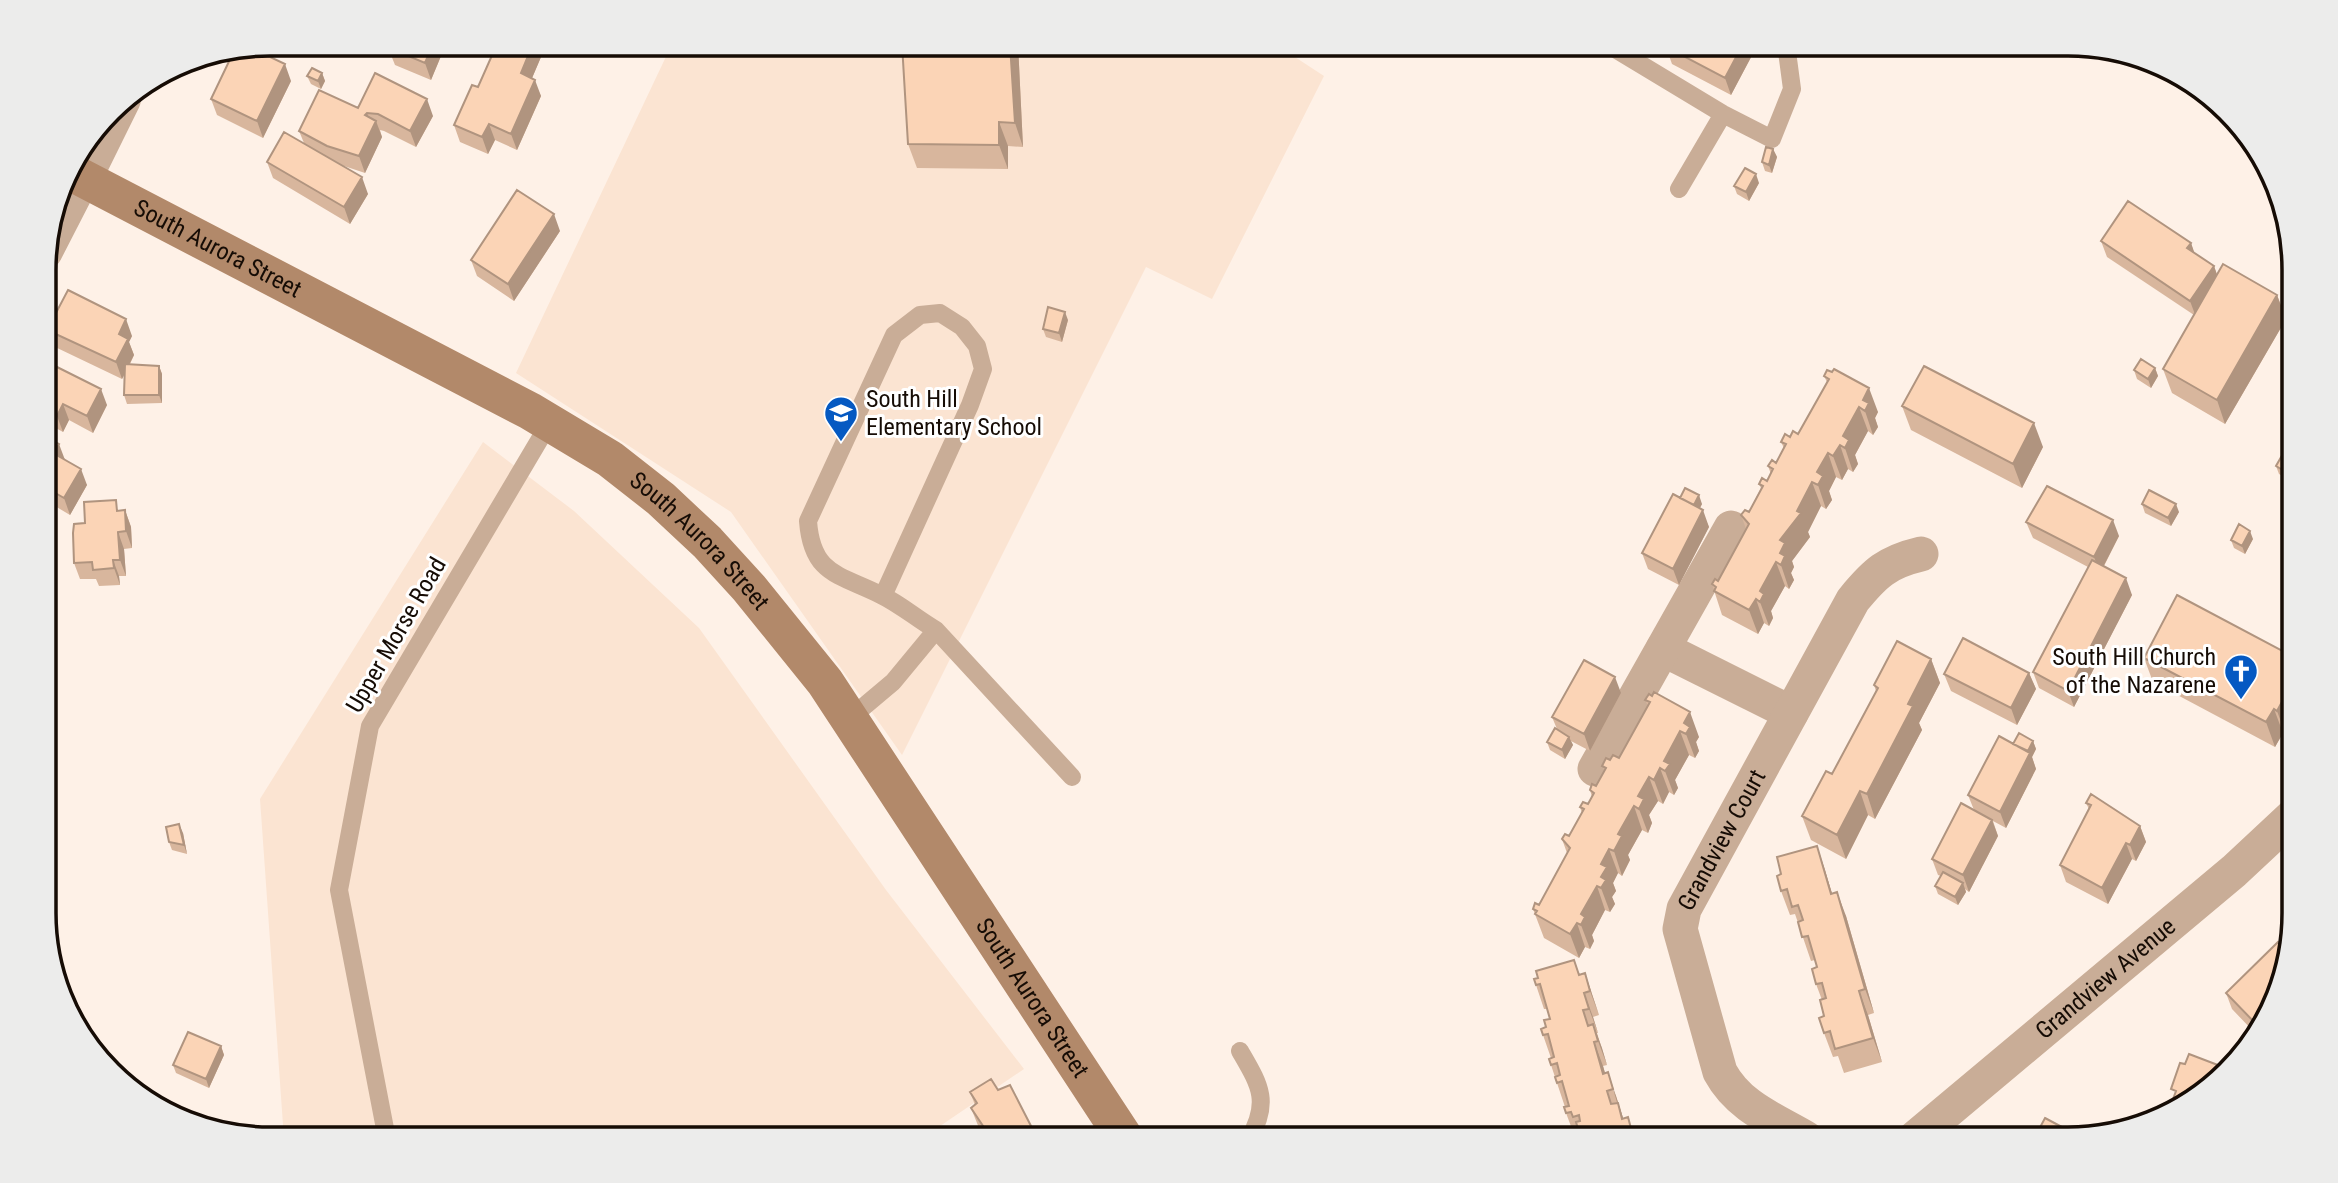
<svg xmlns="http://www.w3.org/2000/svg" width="2338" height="1183" viewBox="0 0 2338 1183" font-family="'Roboto Condensed',sans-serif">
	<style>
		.built { fill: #fbe4d2 }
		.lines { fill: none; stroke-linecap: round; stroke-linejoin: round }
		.service { stroke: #c9ad97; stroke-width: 18 }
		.minor { stroke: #c9ad97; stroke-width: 35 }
		.tertiary { stroke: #c9ad97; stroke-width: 38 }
		.secondary { stroke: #b2896a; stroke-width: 38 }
		.wall { fill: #d8b69d }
		.shaded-wall { fill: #b0947f }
		.building { fill: #fbd4b6; stroke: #b0947f; stroke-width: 2 }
		.labels { text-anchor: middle; stroke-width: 6; stroke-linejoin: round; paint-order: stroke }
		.street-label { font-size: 24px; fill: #160c05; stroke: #fff }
		.poi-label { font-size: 24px; fill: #160c05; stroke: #fff; text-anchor: start }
		.rim { fill: none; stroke: #160c05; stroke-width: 3.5 }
	</style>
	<rect width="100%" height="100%" fill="#fef1e7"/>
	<path class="built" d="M672 44H1275L1324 76 1212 299 1146 267 902 755 731 512 516 373Z
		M483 442 574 511 699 628 886 890 1024 1069 921 1139H284L260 799Z"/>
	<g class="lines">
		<path class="service" d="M1607 44 1723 114 1772 139 1792 89 1786 44
			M1679 189 1723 114
			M936 630 1072 777
			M849 719 893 682 936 630C917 619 900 604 881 595 839 574 812 575 808 521L894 335 920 315 940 313 962 327 977 346 983 369 970 405 883 596
			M1240 1051C1259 1084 1271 1101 1249 1139
			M387 1139 339 890 370 726 550 422"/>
		<g class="minor">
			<path d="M45 252 83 178"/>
			<path d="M1663 649 1791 713"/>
			<path d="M1595 769 1731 528"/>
			<path id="s1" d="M1807 1139C1773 1119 1739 1107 1720 1072L1680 929 1684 909 1853 600C1875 573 1887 562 1921 554"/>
			<path id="s2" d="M1914 1139 2234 871 2294 815"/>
		</g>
		<path class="tertiary" d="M83 178 122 99"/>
		<path class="secondary" id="s3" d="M67 170 530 411 610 459 661 499 707 542 749 588 825 682 1125 1139"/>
	</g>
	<path class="wall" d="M357 44H446L431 80 395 65 389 50 386 57Z
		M1018 44 1023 147 1008 146V169L917 168 908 144Z
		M1668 44H1758L1731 95 1672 64 1666 47Z
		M541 57 532 78 541 96 517 150 495 140 488 154 460 142 454 125 478 87Z
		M322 73 325 81 321 89 311 84 307 76Z
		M291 81 263 138 217 115 211 99Z
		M358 108 433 116 416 147 384 131 380 130 382 137 365 173 341 165 368 194 350 224 273 178 267 162 304 143 299 131Z
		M1773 149 1777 157 1772 173 1765 171 1762 162Z
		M1759 183 1749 201 1737 194 1734 186Z
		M560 231 514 301 477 276 471 260Z
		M2101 241 2191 243 2194 253 2214 266 2217 275 2277 295 2286 319 2225 424 2172 393 2163 369 2194 315 2107 257Z
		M1068 320 1062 342 1046 337 1043 329Z
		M47 330 132 336 129 342 134 355 130 364 159 366 162 374V403L127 404 124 395 125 374 122 379 53 346Z
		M45 361 107 405 93 433 69 420 63 432 45 422Z
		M2155 368 2158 376 2151 388 2137 379 2134 370Z
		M1824 376 1878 412 1875 418 1878 427 1873 435 1868 431 1855 455 1858 464 1853 472 1848 469 1842 480 1836 477 1829 491 1832 500 1826 509 1821 506 1808 532 1810 537 1792 561 1794 567 1791 573 1794 580 1789 589 1785 586 1771 611 1773 618 1769 626 1764 623 1758 634 1722 615 1712 584 1718 581 1746 529 1741 515 1749 512 1761 488 1759 484 1767 481 1771 474 1768 466 1776 463 1784 448 1781 442 1790 437 1798 434 1827 382Z
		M1902 406 2043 447 2022 488 1911 430Z
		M45 436 87 485 70 515 45 500Z
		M2293 439V482L2279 474 2276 466Z
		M1680 498 1702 504 1700 508 1709 527 1679 585 1648 569 1642 553Z
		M2142 504 2179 512 2171 526 2145 513Z
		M120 510H125L131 527 132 548 124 549 126 576H119L120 585 99 586 96 579H80L74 563 85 523Z
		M2026 522 2119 536 2104 566 2132 595 2074 707 2039 688 2033 672 2088 567 2033 538Z
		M2253 539 2245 554 2234 548 2231 540Z
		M2294 657V720L2286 735 2283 733 2275 747 2153 682 2144 658Z
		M1931 659 1940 683 1919 723 1922 730 1875 819 1868 815 1846 859 1811 840 1802 816 1832 774 1876 691 1874 685Z
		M2029 673 2036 689 2017 725 1951 691 1944 674Z
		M1621 693 1590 751 1571 741 1573 745 1565 759 1550 750 1547 742 1557 729 1552 717Z
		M1645 700 1699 737 1696 742 1699 751 1695 758 1689 755 1675 780 1678 788 1674 795 1669 792 1663 804 1658 801 1649 815 1652 823 1648 833 1642 830 1628 855 1630 860 1622 876 1618 873 1613 883 1616 891 1612 897 1615 904 1610 912 1605 910 1592 935 1594 941 1590 949 1585 947 1579 958 1544 938 1533 909 1539 905 1567 853 1562 839 1569 836 1582 813 1580 807 1588 804 1592 797 1590 790 1596 786 1605 771 1602 766 1610 760 1619 758 1648 706Z
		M2033 741 2036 749 2032 757 2036 769 2006 828 1993 821 1998 836 1969 892 1965 889 1966 892 1958 905 1938 894 1935 886 1941 876 1938 875 1932 859 1974 810 1968 795 2013 744Z
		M2086 803 2140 826 2146 842 2136 861 2132 859 2108 904 2066 882 2060 865 2089 809Z
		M183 833 187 854 172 850 169 842Z
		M1817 846 1832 893 1846 916 1874 1013 1868 1015 1882 1062 1844 1073 1838 1056 1833 1057 1824 1033V1016L1822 1000 1816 984 1817 967 1815 960 1811 961 1795 914 1790 915 1781 891V874Z
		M46 866 56 878 53 885 46 881Z
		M1585 973 1599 1015 1593 1017 1598 1033H1597L1607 1065 1603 1066 1605 1073 1616 1096 1623 1118 1635 1139H1581L1580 1136 1575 1137 1566 1113 1565 1107 1549 1059 1551 1058 1543 1035 1550 1019 1547 1009H1544L1534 979 1580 974Z
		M2226 993 2271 1013 2254 1032 2232 1009Z
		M221 1046 224 1055 209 1088 176 1073 173 1065Z
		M998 1090 1031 1126 1036 1139H980L976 1130 979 1128 971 1108 975 1105 970 1092Z"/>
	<path class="shaded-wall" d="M381 44H392L386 57Z
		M433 44H446L431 80 425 63Z
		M533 44H536L541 57 527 90 521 73Z
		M1010 44H1018L1023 147 1015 123Z
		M1743 44H1758L1731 95 1725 78Z
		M285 64 291 81 263 138 257 121Z
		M322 73 325 81 321 89 318 81Z
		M535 80 541 96 517 150 511 134Z
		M427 99 433 116 416 147 410 131Z
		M367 113 373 129 376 121 382 137 365 173 359 156 365 115Z
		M999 122 1008 146V169L999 145Z
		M489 124 495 140 488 154 482 137Z
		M1773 149 1777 157 1772 173 1769 165Z
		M1756 174 1759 183 1749 201 1746 192Z
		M362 177 368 194 350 224 344 207Z
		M554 214 560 231 514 301 508 284Z
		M2191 243 2197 260 2187 248Z
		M2214 266 2220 283 2196 317 2190 301Z
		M2277 295 2286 319 2225 424 2217 400Z
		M1065 312 1068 320 1062 342 1059 333Z
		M126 319 132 336 129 342 134 355 122 379 116 362 119 334Z
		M159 366 162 374V403L159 395Z
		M2155 368 2158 376 2151 388 2148 379Z
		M1869 388 1878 412 1875 418 1878 427 1873 435 1865 411 1863 400Z
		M101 389 107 405 93 433 87 416Z
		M63 404 69 420 63 432 57 416Z
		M1859 407 1868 431 1855 455 1858 464 1853 472 1845 448 1843 436Z
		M2034 423 2043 447 2022 488 2013 464Z
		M59 444 65 460 53 453Z
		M1840 445 1848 469 1842 480 1833 456Z
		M1828 453 1836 477 1829 491 1832 500 1826 509 1818 485 1817 472Z
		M81 469 87 485 70 515 64 498Z
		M1812 482 1821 506 1808 532 1810 537 1792 561 1794 567 1791 573 1794 580 1789 589 1781 565 1780 540Z
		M1699 495 1702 504 1695 517 1692 509Z
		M2176 504 2179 512 2171 526 2168 518Z
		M125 510 131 527 132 548 126 531Z
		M1703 510 1709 527 1679 585 1673 569Z
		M2113 520 2119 536 2100 573 2094 557Z
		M2250 531 2253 539 2245 554 2242 546Z
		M118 532 124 549 126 576 120 560Z
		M113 560 119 576 120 585 114 568Z
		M1776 562 1785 586 1771 611 1773 618 1769 626 1760 602V591Z
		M2126 578 2132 595 2074 707 2068 691Z
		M1756 599 1764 623 1758 634 1749 610Z
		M1931 659 1940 683 1919 723 1922 730 1875 819 1867 794 1908 704Z
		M2029 673 2036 689 2017 725 2011 708Z
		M1615 677 1621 693 1590 751 1584 734Z
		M2294 680V720L2286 735 2277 711Z
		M2274 709 2283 733 2275 747 2266 722Z
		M1690 712 1699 737 1696 742 1699 751 1695 758 1686 734 1684 723Z
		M1680 731 1689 755 1675 780 1678 788 1674 795 1665 771 1664 761Z
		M1569 737 1573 745 1565 759 1562 750Z
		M2033 741 2036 749 2032 757 2036 769 2006 828 2000 812Z
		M1660 768 1669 792 1663 804 1654 780Z
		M1649 777 1658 801 1649 815 1652 823 1648 833 1639 809 1638 796Z
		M1860 791 1868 815 1846 859 1837 835Z
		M1634 806 1642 830 1628 855 1630 860 1622 876 1614 851 1618 834Z
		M1992 820 1998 836 1969 892 1963 875Z
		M179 824 183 833 187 854 184 845Z
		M2140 826 2146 842 2136 861 2130 845Z
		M2126 843 2132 859 2108 904 2102 888Z
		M1817 846 1825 870 1839 918 1831 894Z
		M1609 849 1618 873 1613 883 1616 891 1612 897 1615 904 1610 912 1601 888V864Z
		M53 870 56 878 53 885 50 876Z
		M1963 883 1966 892 1958 905 1955 897Z
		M1597 886 1605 910 1592 935 1594 941 1590 949 1581 925V914Z
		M1837 892 1846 916 1874 1013 1865 989Z
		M1577 923 1585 947 1579 958 1570 934Z
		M1585 973 1599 1015 1590 991Z
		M1859 991 1868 1015 1882 1062 1873 1038Z
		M1584 993 1593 1017 1598 1033 1589 1009Z
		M1593 1024 1602 1048 1607 1065 1598 1041Z
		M1594 1042 1603 1066 1610 1090 1603 1074Z
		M221 1046 224 1055 209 1088 206 1079Z
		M1608 1072 1616 1096 1626 1127 1622 1119Z
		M1031 1126 1036 1139H1012Z"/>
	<path class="building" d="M391 44H433L425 63 389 48Z
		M497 44H533L521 73 535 80 511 134 489 124 482 137 454 125 472 85 478 87Z
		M902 44H1010L1015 123 999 122V145L908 144Z
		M1668 44H1743L1725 78 1666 47Z
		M251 48 285 64 257 121 211 99 234 51Z
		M312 68 322 73 318 81 307 76Z
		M375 73 427 99 410 131 378 114 367 113 365 115 376 121 359 156 327 146 299 131 319 90 358 108Z
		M284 132 362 177 344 207 267 162Z
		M1766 147 1773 149 1769 165 1762 162Z
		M1745 168 1756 174 1746 192 1734 186Z
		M517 190 554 214 508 284 471 260Z
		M2128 201 2191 243 2187 248 2214 266 2190 301 2101 241Z
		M2223 264 2277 295 2217 400 2163 369Z
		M68 290 126 319 119 334 128 339 116 362 47 330Z
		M1048 307 1065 312 1059 333 1043 329Z
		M2141 359 2155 368 2148 379 2134 370Z
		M45 361 101 389 87 416 63 404 57 416 45 409Z
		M125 364 159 366V395H124Z
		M1924 366 2034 423 2013 464 1902 406Z
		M1834 369 1869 388 1863 400 1869 403 1865 411 1859 407 1843 436 1849 440 1845 448 1840 445 1833 456 1828 453 1817 472 1823 476 1818 485 1812 482 1797 511 1801 513 1780 540 1785 543 1780 553 1785 556 1781 565 1776 562 1760 591 1764 594 1760 602 1756 599 1749 610 1714 591 1716 587 1712 584 1715 579 1718 581 1749 524 1741 515 1745 510 1749 512 1763 486 1759 484 1762 478 1767 481 1773 469 1768 466 1772 460 1776 463 1786 444 1781 442 1785 434 1790 437 1793 431 1798 434 1829 379 1824 376 1827 370 1832 372Z
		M45 436 59 444 53 453 81 469 64 498 45 487Z
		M2292 438 2293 439V476L2276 466Z
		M2047 486 2113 520 2094 557 2026 522Z
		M1685 488 1699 495 1694 505 1680 498Z
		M2149 490 2176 504 2168 518 2142 504Z
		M1673 494 1703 510 1673 569 1642 553Z
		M116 500 117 511 125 510 126 531 118 532 120 560H113L114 568 93 570 92 562 74 563 73 533 74 524 85 523 84 502Z
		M2239 524 2250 531 2242 546 2231 540Z
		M2092 560 2126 578 2068 691 2033 672Z
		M2177 595 2294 657V680L2277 711 2274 709 2266 722 2144 658Z
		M1963 638 2029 673 2011 708 1944 674Z
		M1897 641 1931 659 1908 704 1913 706 1867 794 1860 791 1837 835 1802 816 1826 771 1832 774 1878 688 1874 685Z
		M1584 660 1615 677 1584 734 1552 717Z
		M1654 692 1690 712 1684 723 1690 727 1686 734 1680 731 1664 761 1670 764 1665 771 1660 768 1654 780 1649 777 1638 796 1644 799 1639 809 1634 806 1618 834 1622 836 1614 851 1609 849 1601 864 1607 867 1601 877 1606 880 1601 888 1597 886 1581 914 1585 917 1581 925 1577 923 1570 934 1535 914 1537 911 1533 909 1535 903 1539 905 1570 848 1562 839 1565 834 1569 836 1584 809 1580 807 1583 802 1588 804 1594 793 1590 790 1592 784 1596 786 1606 768 1602 766 1606 758 1610 760 1613 755 1619 758 1650 702 1645 700 1649 694 1652 696Z
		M1555 728 1569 737 1562 750 1547 742Z
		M2019 733 2033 741 2028 751 2013 744Z
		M1999 736 2030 753 2000 812 1968 795Z
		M2091 794 2140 826 2130 845 2126 843 2102 888 2060 865 2091 805 2086 803Z
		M1961 803 1992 820 1963 875 1932 859Z
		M179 824 184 845 169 842 166 827Z
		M1817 846 1831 894 1837 892 1865 989 1859 991 1873 1038 1835 1049 1830 1031 1824 1033 1819 1018 1824 1016 1820 1000 1826 998 1822 983 1816 984 1812 969 1817 967 1808 936 1802 937 1798 922 1803 920 1798 905 1792 907 1787 889 1781 891 1777 876 1781 874 1777 857Z
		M46 866 53 870 50 876 46 874Z
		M1943 872 1963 883 1955 897 1935 886Z
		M2278 942 2286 950 2271 1013 2259 1027 2226 993Z
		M1574 960 1579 975 1585 973 1590 991 1584 993 1589 1009 1583 1010 1588 1026 1593 1024 1598 1041 1594 1042 1603 1074 1608 1072 1613 1089 1607 1091 1611 1104 1618 1103 1622 1119 1628 1117 1633 1136 1627 1137 1628 1139H1586L1583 1128 1578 1129 1576 1122 1580 1121 1579 1115 1573 1117 1571 1112 1566 1113 1564 1107 1569 1106 1562 1081 1557 1083 1555 1077 1560 1075 1557 1063 1551 1065 1549 1059 1554 1057 1548 1034 1543 1035 1541 1029 1546 1027 1544 1020 1550 1019 1540 984 1536 985 1534 979 1538 978 1536 971Z
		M188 1032 221 1046 206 1079 173 1065Z
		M2189 1054 2223 1067 2193 1101 2169 1110 2176 1091 2171 1089 2180 1063 2185 1064Z
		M991 1079 998 1090 1010 1085 1031 1126 1012 1139H982L976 1130 983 1126 971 1108 977 1103 970 1092Z
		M2045 1118 2075 1134 2072 1139H2027L2032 1130 2037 1133Z"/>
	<defs>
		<g id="school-pin" transform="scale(1.75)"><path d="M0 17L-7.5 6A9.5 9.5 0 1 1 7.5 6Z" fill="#0559c2" stroke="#fff"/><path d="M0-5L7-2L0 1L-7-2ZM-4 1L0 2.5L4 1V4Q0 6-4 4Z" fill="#fff"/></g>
		<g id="church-pin" transform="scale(1.75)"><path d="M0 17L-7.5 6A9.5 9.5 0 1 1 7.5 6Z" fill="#0559c2" stroke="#fff"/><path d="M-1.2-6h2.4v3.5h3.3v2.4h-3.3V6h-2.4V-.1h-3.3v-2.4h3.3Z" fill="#fff"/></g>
	</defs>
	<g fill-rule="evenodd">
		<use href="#school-pin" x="841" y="413"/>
		<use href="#church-pin" x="2241" y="671"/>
	</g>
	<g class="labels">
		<g class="street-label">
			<text dy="8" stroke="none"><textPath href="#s3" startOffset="170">South Aurora Street</textPath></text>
			<text dy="8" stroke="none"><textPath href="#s3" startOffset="737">South Aurora Street</textPath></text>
			<text transform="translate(396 635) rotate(-60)" y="8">Upper Morse Road</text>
			<text dy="8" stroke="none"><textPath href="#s1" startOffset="359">Grandview Court</textPath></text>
			<text dy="8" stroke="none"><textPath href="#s2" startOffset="250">Grandview Avenue</textPath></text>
			<text dy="8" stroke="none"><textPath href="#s3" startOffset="1304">South Aurora Street</textPath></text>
		</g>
		<g class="poi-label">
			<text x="866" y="407">South Hill<tspan x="866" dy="28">Elementary School</tspan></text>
			<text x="2216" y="665" text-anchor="end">South Hill Church<tspan x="2216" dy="28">of the Nazarene</tspan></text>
		</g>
	</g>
	<path d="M0 0H2338V1183H0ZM270 56H2068A214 214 0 0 1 2282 270V913A214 214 0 0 1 2068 1127H270A214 214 0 0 1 56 913V270A214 214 0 0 1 270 56Z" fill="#ececeb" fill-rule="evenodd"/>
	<path class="rim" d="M270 56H2068A214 214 0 0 1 2282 270V913A214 214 0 0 1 2068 1127H270A214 214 0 0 1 56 913V270A214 214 0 0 1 270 56Z"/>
</svg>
